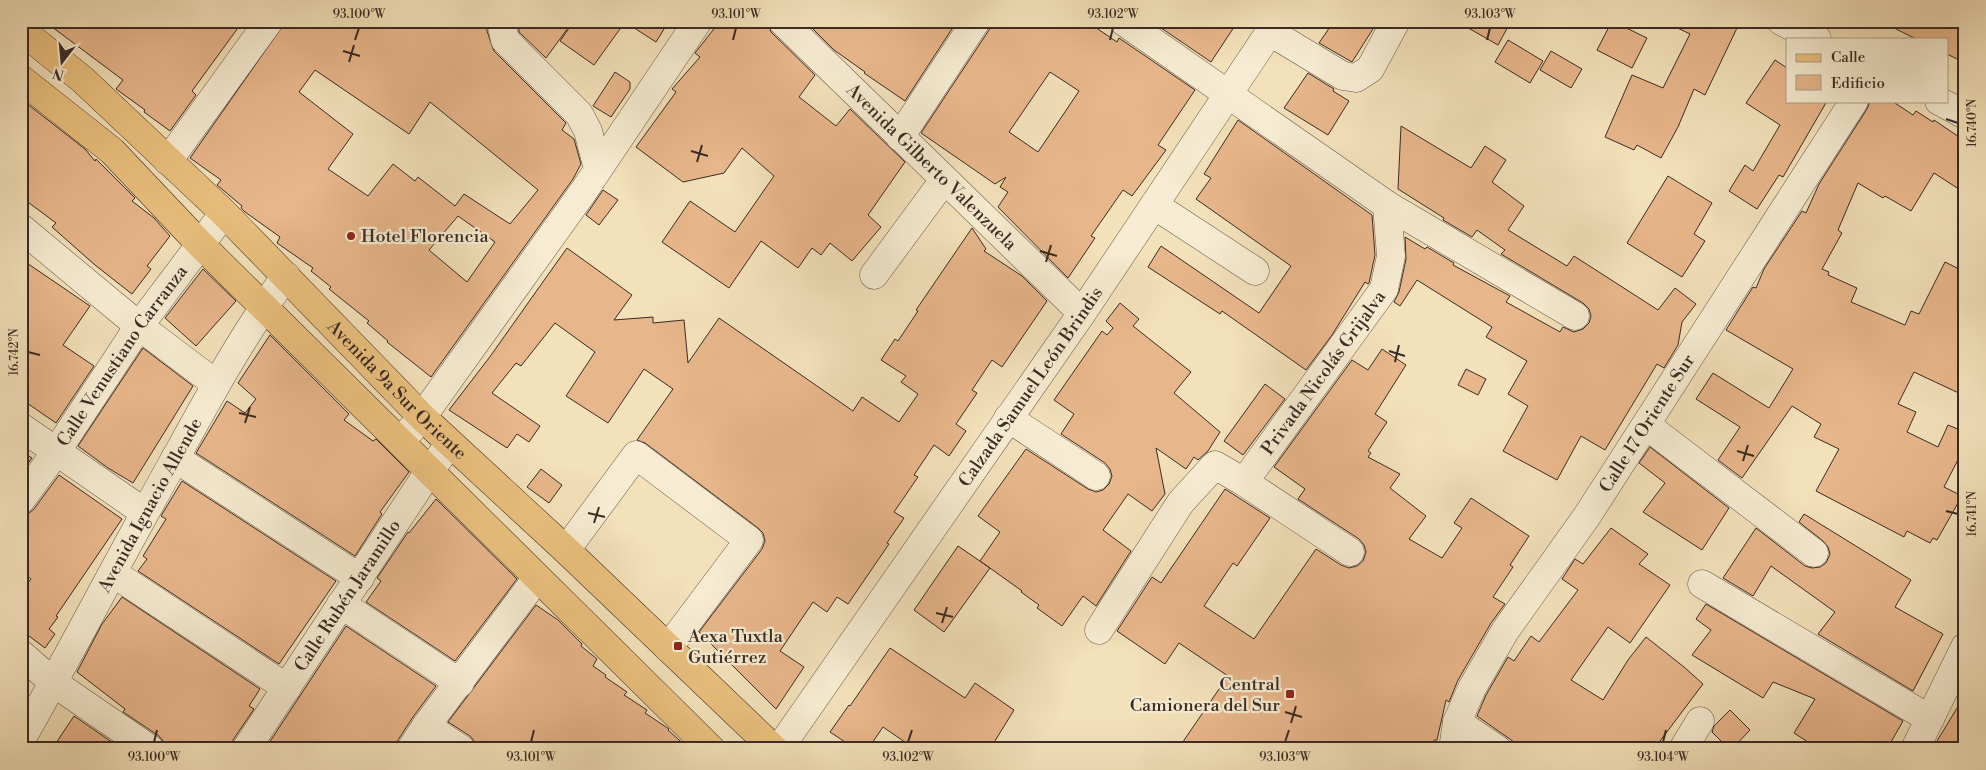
<svg xmlns="http://www.w3.org/2000/svg" width="1986" height="770" viewBox="0 0 1986 770" font-family="'Libre Bodoni',serif">
	<style>
		.building { fill: #e8b68b; stroke: #3a2b24; fill-rule: evenodd }
		.lines { fill: none; stroke-linecap: round; stroke-linejoin: round }
		.minor-casing { stroke: #68584a; stroke-width: 29 }
		.major-casing { stroke: #3a2b24; stroke-width: 29 }
		.minor { stroke: #f7ecd2; stroke-width: 28 }
		.major { stroke: #eac07d; stroke-width: 28 }
		.ticks { fill: none; stroke: #3a2b24; stroke-width: 2 }
		.poi-dot { fill: #8f2418; stroke: #f7ecd2; stroke-width: 2 }
		.labels { text-anchor: middle; stroke-width: 4.5; stroke-linejoin: round; paint-order: stroke }
		.street-label { font-size: 18px; fill: #3a2b24; stroke: #f7ecd2 }
		.poi-label { font-size: 18px; fill: #3a2b24; stroke: #f7ecd2; text-anchor: start }
		.neatline { fill: none; stroke: #3a2b24; stroke-width: 2 }
		.ticks-label { font-size: 12px; text-anchor: middle; fill: #3a2b24 }
	</style>
	<rect width="100%" height="100%" fill="#f3e1ba"/>
	<filter id="stains"><feTurbulence type="fractalNoise" baseFrequency=".004" numOctaves="4"/><feColorMatrix values="0 0 0 0 .2 0 0 0 0 .09 0 0 0 0 .02 0 0 0 .5 -.17"/></filter>
	<radialGradient id="worn" r=".72"><stop offset=".6" stop-color="#630" stop-opacity="0"/><stop offset="1" stop-color="#630" stop-opacity=".3"/></radialGradient>
	<path class="building" d="M44 21H243L192 91 196 95 170 131 144 112 145 110 116 89 123 80Z
		M286 21H487V31L494 51 566 123 562 130 574 139 581 164 573 179 431 377 387 342 388 341 367 323 369 321 329 289 331 287 311 271 313 268 277 243 280 237 245 212 241 208 242 206 217 185 221 180 190 158ZM315 70 409 134 430 102 538 190 510 224 464 194 455 206 418 177 415 181 393 164 368 196 328 169 353 134 299 92ZM458 216 495 242 467 282 429 250Z
		M519 21H558L568 28 546 58 519 32Z
		M574 21H669L656 42 625 22 594 65 560 41Z
		M720 21H767L771 32 815 75 799 97 836 126 850 109 905 162 868 215 881 227 852 261 830 243 821 255 812 248 798 268 761 241 729 288 662 242 690 201 735 232 774 176 742 148 724 173 683 182 636 147 676 92 672 89 700 57 695 53Z
		M805 21H957L905 101 864 73 865 72 834 50Z
		M992 21H1086L1117 42 1119 38 1195 90 1158 145 1166 150 1132 196 1123 190 1091 236 1095 238 1068 278 998 207 1008 192 1000 187 1006 177 995 184 921 133 989 30ZM1050 72 1079 91 1038 152 1009 132Z
		M1151 21H1238L1211 62Z
		M1334 21H1378L1352 62 1319 43Z
		M1456 21H1511L1498 45Z
		M1612 21 1647 38 1632 68 1597 50Z
		M1663 21H1722L1737 28 1705 95 1694 89 1678 127 1661 158 1637 145 1634 150 1605 137 1632 75 1663 88 1690 34Z
		M1880 21H1965V63L1947 54V39H1916Z
		M1508 40 1543 61 1530 83 1495 62Z
		M1551 51 1582 69 1571 88 1540 70Z
		M1775 60 1787 68V101H1827L1783 177 1779 175 1757 209 1729 191 1745 165 1753 171 1780 125 1746 103Z
		M615 72 630 82V89L611 117 593 106Z
		M1308 73 1334 89 1333 91 1349 101 1328 135 1284 108Z
		M21 99 85 149 95 161 96 159 135 198 132 201 154 218 170 236 147 266 151 269 132 294 95 265 52 227 56 223 21 197Z
		M1870 101H1892L1913 115 1916 111 1933 122 1934 120 1965 141V193L1934 173 1911 211 1885 196 1883 198 1858 183 1838 230 1842 233 1822 269 1829 272 1828 275 1857 288 1851 302 1905 325 1911 311 1919 314 1945 262 1965 272V396L1914 372 1898 404 1916 412 1907 432 1938 447 1948 425 1965 432V446L1944 487 1962 496 1937 540 1933 538 1930 543 1907 531 1904 537 1816 491 1839 449 1814 437 1821 424 1792 406 1742 478 1718 460 1740 427 1696 399 1713 373 1769 408 1793 369 1726 330 1753 287 1756 288 1764 269 1802 211 1806 213 1819 184 1867 109Z
		M1238 120 1372 215 1375 255 1369 283 1368 284 1365 282 1332 335 1306 370 1222 311 1220 314 1148 267 1161 246 1259 313 1291 266 1196 199 1211 178 1204 174Z
		M1401 126 1471 168 1485 146 1506 160 1492 182 1524 206 1508 230 1567 266 1574 256 1658 310 1675 288 1696 304 1682 322 1678 345 1664 368 1657 364 1605 450 1581 436 1557 480 1503 451 1528 406 1508 394 1527 361 1486 337 1492 327 1417 280 1400 306 1394 302 1399 292 1406 259 1405 237 1425 249 1427 247 1454 263 1453 265 1510 296 1506 302 1560 332 1563 327 1574 332 1583 329 1589 323 1591 316 1589 309 1583 303 1501 254 1505 250 1477 230 1472 237 1443 220 1444 218 1398 189Z
		M1668 176 1712 203 1694 234 1705 241 1682 277 1627 243Z
		M603 190 618 200 599 225 586 215Z
		M972 228 986 249 984 251 1022 276 1047 301 1002 367 992 360 972 390 977 393 956 424 966 431 949 456 934 445 914 475 918 477 894 512 904 518 887 543 889 544 848 604 837 597 827 612 813 602 780 651 804 667 776 709 699 632 762 549 765 541 763 533 758 528 645 443 637 440 673 389 644 369 608 423 566 396 595 352 555 323 521 366 516 363 492 393 540 426 529 442 517 434 507 448 449 410 489 358 567 248 632 295 614 320 653 317V323L684 320 688 363 719 318 853 411 862 397 899 422 918 394 901 382 906 376 881 360 895 339 898 341 918 311 916 310Z
		M21 259 90 306 63 345 94 366 56 423 21 399Z
		M203 269 236 301 196 346 165 318Z
		M1120 303 1139 319 1133 326 1191 372 1174 393 1220 432 1208 451 1198 460 1194 457 1186 469 1156 448 1165 494 1152 511 1128 494 1103 530 1131 551 1096 606 1083 596 1062 626 1037 608 1039 605 1021 592 1022 591 980 561 1000 532 978 516 1026 449 1088 489 1096 492 1103 490 1109 484 1112 476 1110 469 1105 463 1061 434 1074 414 1054 400 1102 331 1107 335 1113 328 1106 321Z
		M270 335 349 414 344 420 373 441 376 439 409 472 380 512 382 514 355 556 196 453 227 401 245 413 256 399 238 383Z
		M143 348 193 386 133 483 108 468 78 446Z
		M1382 349 1406 365 1375 414 1387 422 1368 451 1371 453 1368 457 1400 474 1390 488 1426 516 1409 539 1442 558 1462 528 1454 523 1471 498 1529 536 1510 565 1513 567 1493 597 1505 604 1491 623 1458 680 1449 702 1446 700 1437 740H1434L1433 749H1178L1228 676 1179 643 1165 664 1117 631 1152 577 1161 583 1225 489 1270 518 1237 566 1233 563 1204 606 1254 639 1316 549 1341 565 1349 568 1357 566 1363 561 1366 552 1364 545 1359 539 1298 499 1305 489 1274 467 1352 360 1368 370Z
		M1466 369 1486 379 1478 395 1458 385Z
		M1265 384 1285 399 1243 455 1224 441Z
		M1650 447 1729 508 1702 550 1643 512 1665 483 1639 463Z
		M21 451 32 458 21 473Z
		M541 469 562 485 549 503 527 487Z
		M59 475 122 519 56 616 58 617 49 629 55 634 45 648 21 630V592L31 579 21 572V515L28 514 34 509Z
		M182 481 336 581 279 664 138 571 147 559 143 556 166 519 161 516Z
		M436 499 517 579 455 661 366 602 381 581 377 578 408 532 409 533Z
		M1804 514 1911 580 1895 607 1943 634 1913 691 1818 634 1835 612 1771 566 1753 596 1723 578 1756 528 1805 566 1812 568 1820 567 1826 563 1830 554 1828 547 1823 541 1799 522Z
		M1611 528 1648 554 1639 564 1670 585 1630 643 1608 627 1571 680 1603 700 1628 660 1646 637 1684 667 1703 684 1654 749H1524L1477 716 1486 695 1508 657 1514 661 1531 636 1539 642 1578 590 1562 579 1575 559 1583 564Z
		M958 546 990 568 944 632 914 610Z
		M122 597 260 689 249 706 254 709 233 740 230 749H165L164 742 159 736 123 712 125 709 77 672 102 624Z
		M1706 604 1903 721 1887 749H1819L1794 733 1815 699 1773 682 1763 698 1692 655 1711 630 1696 619Z
		M536 605 558 620 582 644 581 646 597 659 593 666 606 675 605 677 627 692 624 695 647 710 645 713 669 729 668 730 689 749H476L475 742 470 736 448 722Z
		M346 626 436 686 413 717 398 740 395 749H265Z
		M890 648 965 698 975 683 1014 710 990 749H915L883 727 868 749H840L845 742 830 732 849 705 850 706Z
		M1965 695V749H1951L1937 741Z
		M1730 710 1750 730 1732 749H1729L1712 732 1714 726Z
		M74 716 122 749H52Z"/>
	<g class="lines">
		<g class="minor-casing">
			<g id="minor">
				<path d="M504 21 502 27 505 40 579 114 588 131 598 169"/>
				<path id="s1" d="M782 21 1082 313"/>
				<path d="M1123 21 1387 205 1575 316"/>
				<path d="M1781 21 1817 39"/>
				<path d="M1270 32 1343 76 1356 78 1370 69 1396 21"/>
				<path d="M1939 101 1965 115"/>
				<path d="M900 137 976 21"/>
				<path d="M168 161 269 21"/>
				<path d="M1154 205 1255 271"/>
				<path d="M21 228 139 326 216 384"/>
				<path d="M874 275 944 180"/>
				<path d="M1008 418 1096 476"/>
				<path d="M1646 425 1814 553"/>
				<path d="M21 427 144 512"/>
				<path d="M401 441 422 417 583 192 698 21"/>
				<path d="M175 458 360 578"/>
				<path id="s2" d="M1244 482 1384 289 1391 256 1387 205"/>
				<path id="s3" d="M21 500 56 452 139 326 224 213"/>
				<path d="M566 550 636 455 749 540 668 648"/>
				<path d="M113 573 287 688"/>
				<path d="M1702 584 1930 719"/>
				<path d="M341 604 460 683"/>
				<path d="M1099 630 1181 502 1215 465 1244 482 1350 552"/>
				<path d="M21 654 54 683 150 749"/>
				<path d="M1457 722 1497 749"/>
				<path d="M426 726 461 749"/>
				<path id="s4" d="M21 740C74 647 123 551 176 457 210 395 244 333 286 276"/>
				<path id="s5" d="M246 749 430 470 450 444"/>
				<path d="M411 749 426 726 537 578"/>
				<path id="s6" d="M779 749 1082 313 1277 21"/>
				<path id="s7" d="M1453 749 1457 722 1472 688 1505 631 1587 516 1854 101"/>
				<path d="M1683 749 1700 721"/>
				<path d="M1915 749 1965 647"/>
			</g>
		</g>
		<g class="major-casing">
			<g id="major">
				<path id="s8" d="M21 30 83 80 224 213 422 417 566 550 774 749"/>
				<path d="M21 79 112 151 200 244 711 749"/>
			</g>
		</g>
		<use href="#minor" class="minor"/>
		<use href="#major" class="major"/>
	</g>
	<path class="ticks" d="M355 40 359 28M733 40 736 28M1110 40 1113 28M1487 40 1490 28M343 51 360 56M349 62 354 45M1946 119 1958 123M691 151 708 156M697 162 702 145M1040 251 1057 256M1046 262 1051 245M1389 351 1405 356M28 352 40 355M1395 362 1399 345M239 413 256 417M245 423 250 407M1737 451 1754 456M1743 461 1748 445M1946 511 1958 514M588 513 605 517M594 523 599 507M936 613 953 617M942 623 947 607M1285 712 1302 717M1291 723 1296 706M154 742 157 730M531 742 534 730M908 742 912 730M1285 742 1289 730M1663 742 1666 730"/>
	<g class="poi-dot">
		<circle cx="351" cy="236" r="5"/>
		<rect x="673" y="641" width="10" height="10" rx="2.5"/>
		<rect x="1285" y="689" width="10" height="10" rx="2.5"/>
	</g>
	<g class="labels">
		<g class="street-label">
			<text dy="6" stroke="none"><textPath href="#s1" startOffset="209">Avenida Gilberto Valenzuela</textPath></text>
			<text dy="6" stroke="none"><textPath href="#s3" startOffset="176">Calle Venustiano Carranza</textPath></text>
			<text dy="6" stroke="none"><textPath href="#s2" startOffset="135">Privada Nicolás Grijalva</textPath></text>
			<text dy="6" stroke="none"><textPath href="#s6" startOffset="441">Calzada Samuel León Brindis</textPath></text>
			<text dy="6" stroke="none"><textPath href="#s8" startOffset="521">Avenida 9a Sur Oriente</textPath></text>
			<text dy="6" stroke="none"><textPath href="#s7" startOffset="382">Calle 17 Oriente Sur</textPath></text>
			<text dy="6" stroke="none"><textPath href="#s4" startOffset="268">Avenida Ignacio Allende</textPath></text>
			<text dy="6" stroke="none"><textPath href="#s5" startOffset="184">Calle Rubén Jaramillo</textPath></text>
		</g>
		<g class="poi-label">
			<text x="361" y="242">Hotel Florencia</text>
			<text x="688" y="642">Aexa Tuxtla<tspan x="688" dy="21">Gutiérrez</tspan></text>
			<text x="1280" y="690" text-anchor="end">Central<tspan x="1280" dy="21">Camionera del Sur</tspan></text>
		</g>
	</g>
	<rect width="1986" height="770" fill="none" stroke="#f3e1ba" stroke-width="55"/>
	<rect x="1786" y="38" width="162" height="65" fill="#f7ecd2" stroke="#ab9f8c"/>
	<rect x="1796" y="54" width="25" height="8" fill="#eac07d" stroke="#ab9f8c"/>
	<text x="1831" y="62" font-size="15" fill="#3a2b24">Calle</text>
	<rect x="1796" y="75" width="25" height="15" fill="#e8b68b" stroke="#ab9f8c"/>
	<text x="1831" y="88" font-size="15" fill="#3a2b24">Edificio</text>
	<g transform="translate(62 62) rotate(196)" stroke="#f7ecd2" stroke-width="4" paint-order="stroke">
	<path d="M0-4L9 19L0 12L-9 19Z" fill="#3a2b24"/>
	<text y="-8" font-size="14" font-weight="bold" text-anchor="middle" fill="#3a2b24">N</text>
	</g>
	<rect x="28" y="28" width="1930" height="714" class="neatline"/>
	<g class="ticks-label">
		<text x="359" y="18">93.100°W</text>
		<text x="736" y="18">93.101°W</text>
		<text x="1113" y="18">93.102°W</text>
		<text x="1490" y="18">93.103°W</text>
		<text transform="translate(1972 123) rotate(-90)" y="4">16.740°N</text>
		<text transform="translate(14 352) rotate(-90)" y="4">16.742°N</text>
		<text transform="translate(1972 514) rotate(-90)" y="4">16.741°N</text>
		<text x="154" y="761">93.100°W</text>
		<text x="531" y="761">93.101°W</text>
		<text x="908" y="761">93.102°W</text>
		<text x="1285" y="761">93.103°W</text>
		<text x="1663" y="761">93.104°W</text>
	</g>
	<rect width="100%" height="100%" filter="url(#stains)"/>
	<rect width="100%" height="100%" fill="url(#worn)"/>
</svg>
